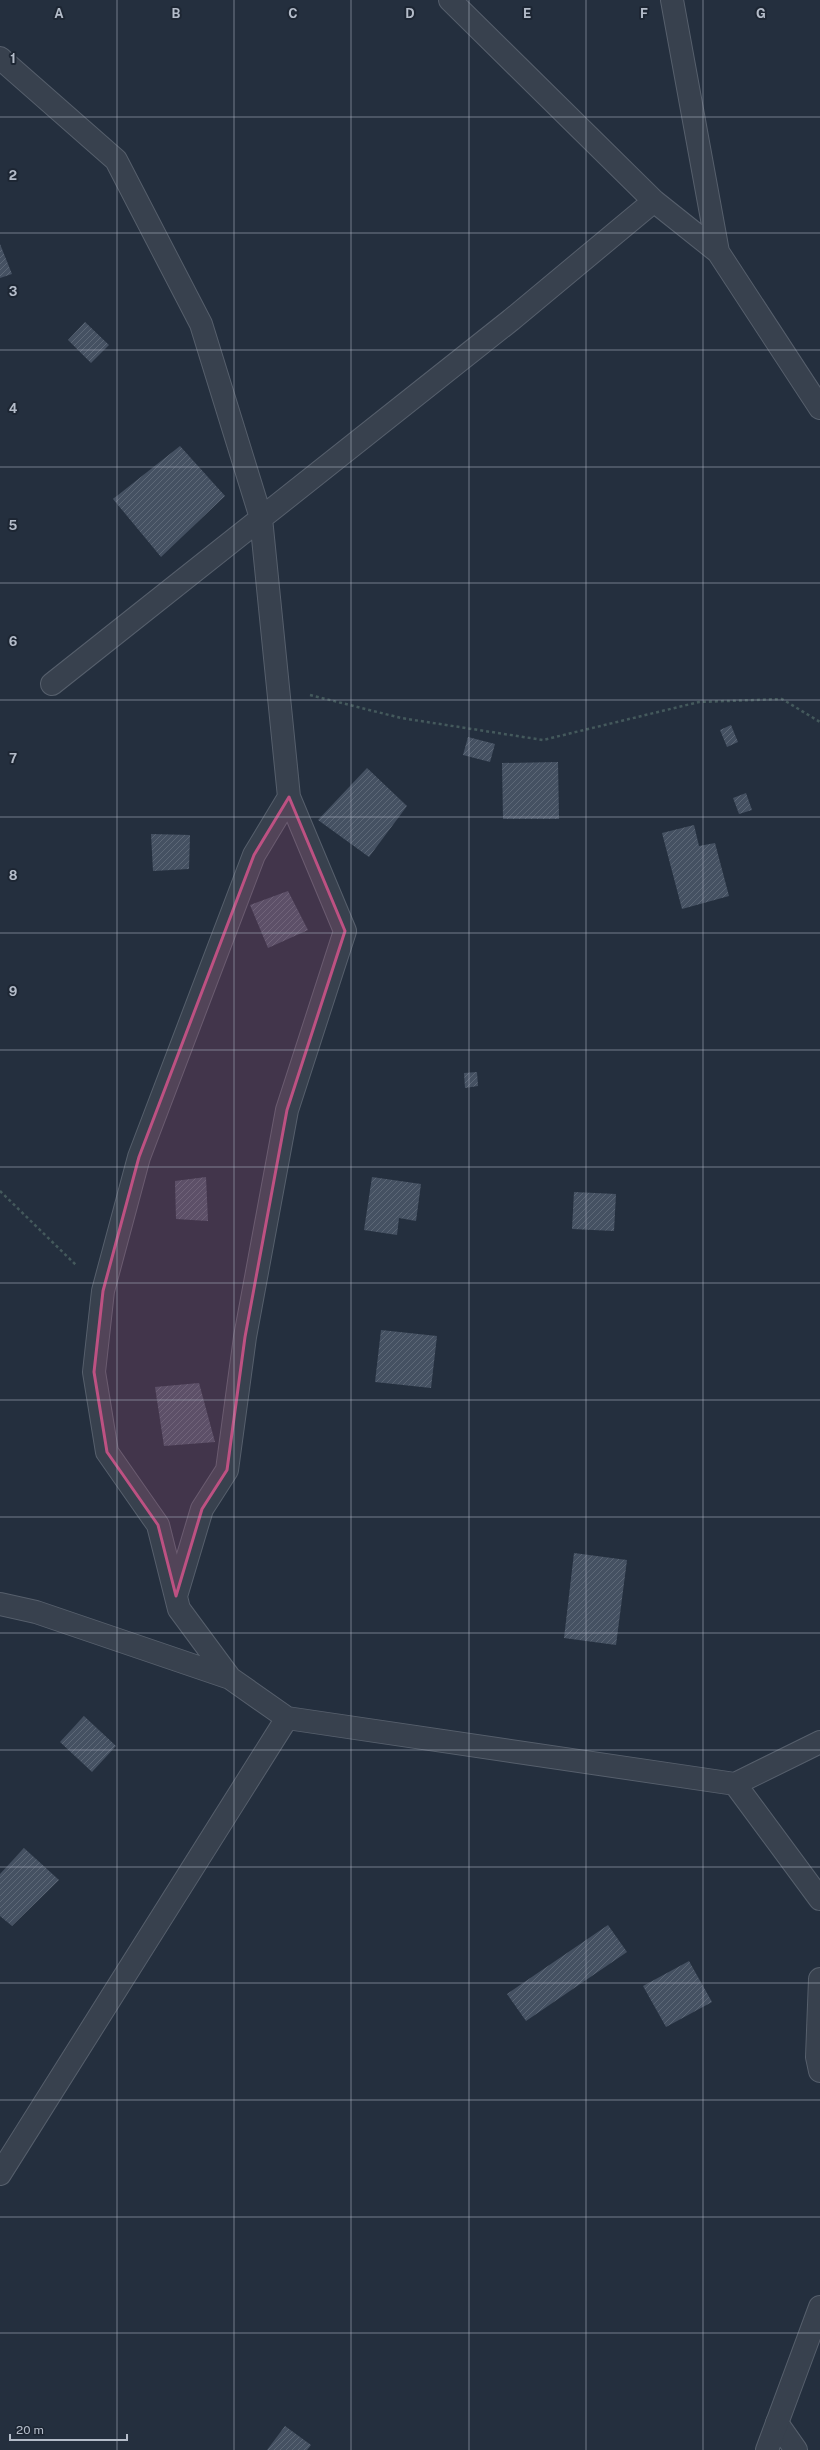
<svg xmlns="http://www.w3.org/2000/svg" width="820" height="2450" viewBox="0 0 820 2450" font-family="'Public Sans',sans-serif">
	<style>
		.building { fill: url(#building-hatch) }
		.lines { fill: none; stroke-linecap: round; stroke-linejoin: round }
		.minor-casing { stroke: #565f6c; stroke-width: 24 }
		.tertiary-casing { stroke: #565f6c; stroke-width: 24 }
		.path { stroke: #44595c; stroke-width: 2.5; stroke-dasharray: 3 3; stroke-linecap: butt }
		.minor { stroke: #38414e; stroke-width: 22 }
		.tertiary { stroke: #38414e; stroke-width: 22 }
		.marked { fill: #bd5182; fill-opacity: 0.2; stroke: #bd5182; stroke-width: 3; stroke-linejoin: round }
		.grid { fill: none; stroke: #b4bcc9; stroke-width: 1; stroke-opacity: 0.55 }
		.grid-label { font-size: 13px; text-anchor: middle; font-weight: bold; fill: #b4bcc9; stroke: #1d2633; stroke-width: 4; stroke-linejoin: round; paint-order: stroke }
	</style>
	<defs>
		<pattern id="building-hatch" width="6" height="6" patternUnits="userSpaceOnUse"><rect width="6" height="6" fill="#455162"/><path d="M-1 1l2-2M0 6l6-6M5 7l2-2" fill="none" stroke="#5d6877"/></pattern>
	</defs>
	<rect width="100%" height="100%" fill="#242f3e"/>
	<path class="building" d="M0 244 12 274 0 278Z
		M85 322 109 345 91 363 68 340Z
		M180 446 225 496 161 557 113 499Z
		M731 725 738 742 727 747 720 730Z
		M468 737 495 744 490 762 463 755Z
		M558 762 559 819H503L502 763Z
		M367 768 407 806 369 857 318 820Z
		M746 793 752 810 739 814 733 798Z
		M694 825 699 846 715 843 729 896 682 909 662 833Z
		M151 834 190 835 189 869 153 871Z
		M288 891 308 930 268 948 250 905Z
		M477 1072 478 1086 465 1088 464 1073Z
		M206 1177 208 1221 176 1219 175 1181Z
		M372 1177 421 1184 416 1221 399 1218 397 1235 364 1230Z
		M574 1192 616 1194 614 1231 572 1229Z
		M381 1330 437 1336 431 1388 375 1382Z
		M199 1383 215 1442 164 1446 155 1387Z
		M574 1553 627 1560 616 1645 564 1638Z
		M84 1716 116 1746 92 1772 60 1742Z
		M24 1848 59 1880 12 1926 0 1916V1874Z
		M608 1925 627 1952 526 2021 507 1994Z
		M689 1961 712 2002 666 2027 643 1986Z
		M285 2426 311 2445 307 2450H267Z"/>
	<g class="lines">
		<g class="minor-casing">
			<path id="minor" d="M450 0 654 201 718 252 820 408
				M672 0 718 252
				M0 58 116 160 201 324 261 518 289 797 345 931 287 1110 245 1337 227 1470 202 1509 176 1596
				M52 684 511 320 654 201
				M0 1604 36 1612 230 1678
				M287 1718 735 1784 820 1899
				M735 1784 820 1742
				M820 1979 817 2057 820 2071
				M0 2174 287 1718 230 1678 179 1609 158 1525 107 1452 94 1372 103 1291 139 1157 254 855 289 797
				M777 2423 796 2450"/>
		</g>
		<g class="tertiary-casing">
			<path id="tertiary" d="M767 2450 820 2307"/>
		</g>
		<path class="path" d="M310 695 401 718 543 740 699 702 782 699 820 722
			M0 1191 77 1266"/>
		<use href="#minor" class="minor"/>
		<use href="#tertiary" class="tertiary"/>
	</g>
	<path class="marked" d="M289 797 345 931 287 1110 245 1337 227 1470 202 1509 176 1596 158 1525 107 1452 94 1372 103 1291 139 1157 254 855Z"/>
	<path class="grid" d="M117 0V2450M234 0V2450M351 0V2450M469 0V2450M586 0V2450M703 0V2450M0 117H820M0 233H820M0 350H820M0 467H820M0 583H820M0 700H820M0 817H820M0 933H820M0 1050H820M0 1167H820M0 1283H820M0 1400H820M0 1517H820M0 1633H820M0 1750H820M0 1867H820M0 1983H820M0 2100H820M0 2217H820M0 2333H820"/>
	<g class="grid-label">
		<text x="59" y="18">A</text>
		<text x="176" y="18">B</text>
		<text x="293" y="18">C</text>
		<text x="410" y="18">D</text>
		<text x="527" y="18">E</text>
		<text x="644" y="18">F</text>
		<text x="761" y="18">G</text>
		<text x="13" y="63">1</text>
		<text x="13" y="180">2</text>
		<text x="13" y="296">3</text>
		<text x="13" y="413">4</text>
		<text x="13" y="530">5</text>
		<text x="13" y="646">6</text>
		<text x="13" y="763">7</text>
		<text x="13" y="880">8</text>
		<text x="13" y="996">9</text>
	</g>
	<path d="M10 2434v6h117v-6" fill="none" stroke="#b4bcc9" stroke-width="2"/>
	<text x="16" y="2434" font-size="12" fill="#b4bcc9" stroke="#1d2633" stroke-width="3" paint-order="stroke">20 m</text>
</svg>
